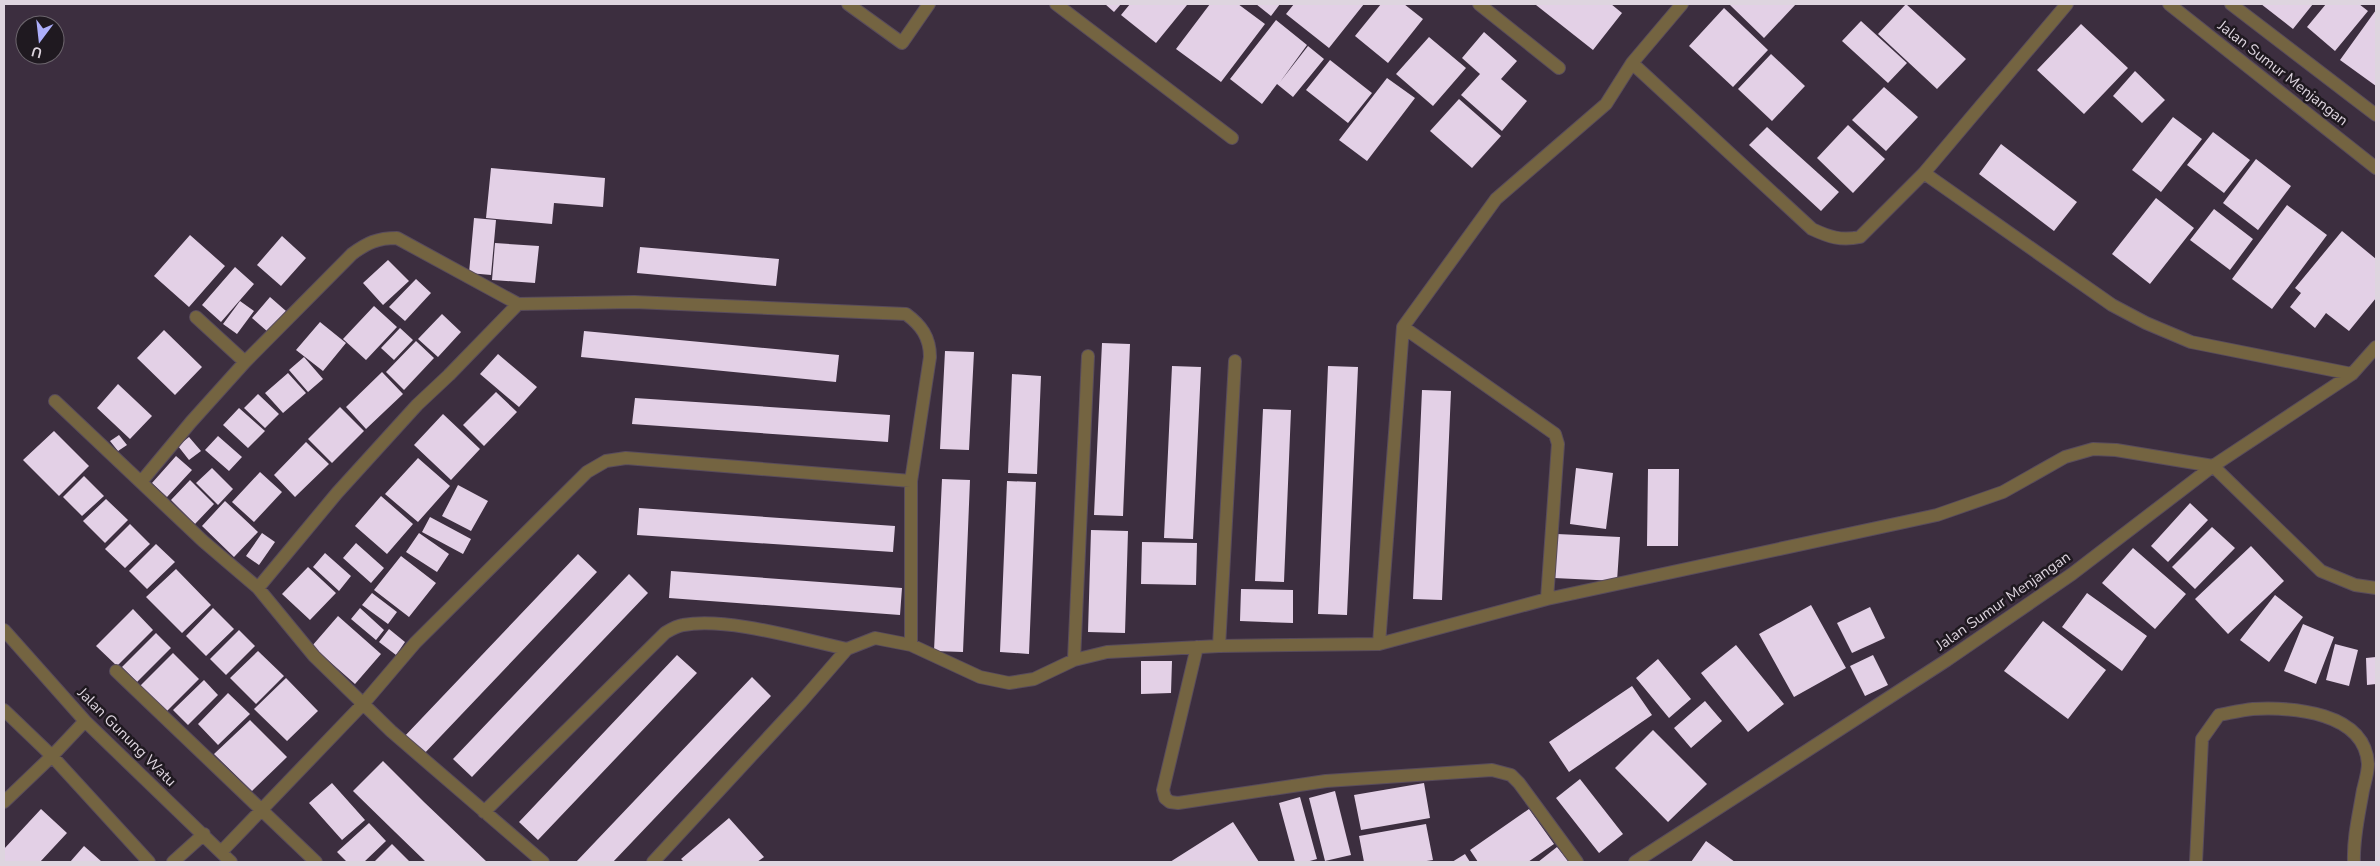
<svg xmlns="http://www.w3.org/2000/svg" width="2380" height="866" viewBox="0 0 2380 866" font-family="'Nunito Sans',sans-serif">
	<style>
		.building { fill: #e3d0e6 }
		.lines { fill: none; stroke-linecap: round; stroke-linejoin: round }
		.minor-casing { stroke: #594c5c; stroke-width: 14 }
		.minor { stroke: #746441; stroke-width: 12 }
		.labels { text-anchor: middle; stroke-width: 5; stroke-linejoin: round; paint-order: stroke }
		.street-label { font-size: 15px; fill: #ded5df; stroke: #1f1920 }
	</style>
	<rect width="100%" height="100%" fill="#3c2e3f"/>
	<path class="building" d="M1105 4H1121L1114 12Z
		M1130 4H1185L1187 5 1156 43 1121 15Z
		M1210 4H1238L1265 24 1221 82 1176 49Z
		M1256 4H1280L1271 16Z
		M1294 4H1364L1329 48 1286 14Z
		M1381 4H1404L1423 19 1388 63 1355 36Z
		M1538 4H1611L1622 13 1593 50 1536 5Z
		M1731 4H1796L1764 38 1730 5Z
		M1906 4 1966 59 1937 89 1878 34Z
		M2261 4H2313L2293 29Z
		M2326 4H2359L2368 11 2335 51 2307 27Z
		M1724 8 1768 50 1733 87 1689 46Z
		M2376 10V86L2340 60Z
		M1276 20 1307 45 1280 82 1308 46 1324 59 1293 97 1277 84 1262 104 1230 79Z
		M1861 21 1907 63 1888 83 1842 41Z
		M2081 24 2128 68 2084 114 2037 70Z
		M1484 32 1517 61 1501 79 1527 101 1502 131 1461 95 1480 74 1462 58Z
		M1429 37 1466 68 1433 106 1396 74Z
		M1771 54 1805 86 1772 121 1738 89Z
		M1330 60 1372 93 1348 123 1306 90Z
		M2135 71 2165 100 2142 123 2113 96Z
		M1387 78 1415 98 1367 161 1339 140Z
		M1884 87 1918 117 1886 151 1852 120Z
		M1459 99 1501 136 1472 168 1430 131Z
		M2173 117 2202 139 2161 192 2132 170Z
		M1848 125 1885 159 1853 193 1817 158Z
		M1767 127 1839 192 1821 211 1749 145Z
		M2213 132 2250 160 2224 193 2187 165Z
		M2001 144 2077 202 2054 231 1979 174Z
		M2256 159 2291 186 2258 230 2223 203Z
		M491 168 605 178 603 207 554 203 552 224 486 218Z
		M2156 198 2194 228 2150 284 2112 254Z
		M2287 205 2327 235 2272 309 2232 279Z
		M2214 209 2253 239 2230 270 2190 240Z
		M474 218 496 220 491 275 469 273Z
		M2342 231 2376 259V298L2349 331 2326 313 2315 328 2290 307 2301 293 2295 288Z
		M190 235 225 266 189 307 154 276Z
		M282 236 306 258 281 286 257 265Z
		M495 243 539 246 535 283 492 280Z
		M640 247 779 259 776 286 637 273Z
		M388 260 409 281 383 305 363 283Z
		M235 267 254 284 221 322 202 305Z
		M416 279 431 293 405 321 389 307Z
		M270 297 286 311 268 332 252 318Z
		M240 301 254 311 237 334 223 324Z
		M374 306 397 327 366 360 343 339Z
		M442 314 461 332 438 357 418 339Z
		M320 322 346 343 323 371 296 350Z
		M400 328 413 340 394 360 381 348Z
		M164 330 202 367 175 395 137 358Z
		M584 331 839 355 836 382 581 357Z
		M416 341 434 358 404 390 386 372Z
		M1102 343 1130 344 1123 516 1094 515Z
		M945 351 974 352 969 450 940 449Z
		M498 354 537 387 519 407 480 374Z
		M304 357 323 379 308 392 289 370Z
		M1172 366 1201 367 1193 539 1164 538Z
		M1328 366 1358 367 1347 615 1318 614Z
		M382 372 403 394 366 429 346 407Z
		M288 373 306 393 283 413 265 393Z
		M1012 374 1041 376 1037 474 1008 473Z
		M118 384 152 416 130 439 97 408Z
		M1422 390 1451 391 1442 600 1413 599Z
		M496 392 517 412 484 446 463 425Z
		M258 394 279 414 265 428 244 408Z
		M635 398 890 415 888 442 632 424Z
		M340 407 364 431 332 463 308 439Z
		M239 408 265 431 248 448 223 425Z
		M1263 409 1291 410 1284 582 1255 581Z
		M443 414 480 449 451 480 414 445Z
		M54 431 89 466 59 496 23 460Z
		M119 435 127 445 118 451 110 441Z
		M218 436 242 457 229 471 205 450Z
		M189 437 201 451 189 460 178 446Z
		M306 442 329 464 295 497 274 475Z
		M176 456 192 470 167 497 152 483Z
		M418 458 450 486 418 522 385 494Z
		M212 468 233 489 218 505 196 483Z
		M1576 468 1613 473 1606 529 1570 524Z
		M1648 469H1679L1678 546H1647Z
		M260 472 282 492 254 522 232 502Z
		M84 476 104 496 82 516 63 497Z
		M942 479 970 480 963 652 934 651Z
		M190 480 214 504 195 524 171 500Z
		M1007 481 1036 482 1029 654 1000 652Z
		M458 485 488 501 471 531 442 516Z
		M381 496 413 524 387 554 355 526Z
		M106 499 128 520 105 543 83 521Z
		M225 501 258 532 234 557 202 526Z
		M2190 503 2208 520 2168 562 2151 546Z
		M639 508 895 526 893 552 637 535Z
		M430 517 471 539 463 554 422 532Z
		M130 524 150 544 125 568 105 549Z
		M2212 527 2235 548 2195 589 2172 567Z
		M1091 530 1128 531 1125 633 1088 632Z
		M262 533 275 542 259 565 246 556Z
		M419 533 449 554 437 572 406 552Z
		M1557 534 1620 537 1617 581 1554 578Z
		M1142 542 1197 543 1196 585 1141 584Z
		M356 543 384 568 371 583 343 558Z
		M156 544 175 562 147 589 129 571Z
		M2251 546 2284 581 2228 634 2195 599Z
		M2133 548 2186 594 2155 629 2102 583Z
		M325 553 351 576 339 591 313 567Z
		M578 554 597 572 421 757 402 739Z
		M401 556 436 583 409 617 374 590Z
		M308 567 336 593 310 620 282 594Z
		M176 569 211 605 182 633 146 597Z
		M671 571 902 588 900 615 669 598Z
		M629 574 648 593 472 777 453 759Z
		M1241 589 1293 590V623L1240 621Z
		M372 593 397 612 388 624 362 605Z
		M2087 593 2147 636 2122 671 2062 627Z
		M2275 595 2303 617 2269 662 2240 640Z
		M1811 605 1846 668 1794 697 1759 634Z
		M1870 607 1885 638 1852 653 1837 623Z
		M213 608 234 629 206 656 186 636Z
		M360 608 384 630 376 640 351 619Z
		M133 609 153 630 117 666 96 646Z
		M338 616 381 654 355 684 312 646Z
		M2043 621 2106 670 2068 719 2004 671Z
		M2303 624 2334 637 2316 684 2284 671Z
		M389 629 405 642 396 655 379 642Z
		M239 630 255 646 226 675 210 659Z
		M156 633 171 648 137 682 122 667Z
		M2335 644 2358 650 2349 686 2326 680Z
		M1736 645 1784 704 1748 732 1701 673Z
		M258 651 284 676 256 704 230 678Z
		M173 653 199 679 166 712 140 686Z
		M677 655 697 673 538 840 519 822Z
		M1873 655 1888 685 1865 696 1850 666Z
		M2376 657V684L2367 685 2366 658Z
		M1658 659 1691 699 1669 718 1636 678Z
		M1141 661H1172L1171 693 1141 694Z
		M752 677 771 696 613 862H576Z
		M286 678 318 711 287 741 254 709Z
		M204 680 218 695 188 725 173 710Z
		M1632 686 1652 715 1569 772 1549 742Z
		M228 693 250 714 218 745 198 724Z
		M1705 701 1722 721 1691 748 1674 728Z
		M250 720 287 757 252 791 214 754Z
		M1653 730 1707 784 1668 822 1615 768Z
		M383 761 424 802 487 862H426L395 832 353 791Z
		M1580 779 1623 834 1599 853 1556 798Z
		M332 783 365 820 342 840 309 803Z
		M1424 783 1430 818 1361 830 1354 795Z
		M1335 791 1351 855 1325 861 1309 798Z
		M1300 797 1317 859 1306 862H1295L1279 803Z
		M41 809 67 833 40 862H4V849Z
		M1529 809 1554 844 1528 862H1478L1470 850Z
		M729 818 764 857 757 862H684L681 859Z
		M1233 822 1259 862H1170Z
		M369 823 386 841 364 862H347L337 852Z
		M1426 824 1433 860 1420 862H1364L1359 836Z
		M1706 841 1735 862H1691Z
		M392 844 410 862H374Z
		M84 846 102 862H70Z
		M1557 847 1569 862H1538Z
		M1465 854 1470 862H1452Z"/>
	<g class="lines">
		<g class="minor-casing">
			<path id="minor" d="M848 4 902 43 929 4
				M1056 4 1232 138
				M1479 4 1559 68
				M2169 4 2376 168
				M2231 4 2376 115
				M1632 63 1812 229C1829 237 1841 241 1860 237L1924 173 2067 4
				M1924 173 2112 305 2146 323 2191 342 2352 374
				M196 317 245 362
				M55 401 203 541 258 588 314 656 391 731 543 862
				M141 482 191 422 245 362 352 254C367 243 377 238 397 238L518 304 634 302 906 314C921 325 930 337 930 357L911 481V645
				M258 588 337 493 417 405 449 375 518 304
				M1547 599 1937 515 2003 492 2065 457 2093 449 2116 450 2213 466 2321 571 2355 585 2376 588
				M4 630 85 721 231 862
				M1379 644 1403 327 1496 199 1606 104 1632 63 1682 4
				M1219 646 1235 361
				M1197 647 1163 790 1165 798 1170 802 1178 803 1326 781 1492 770 1511 775 1519 783 1577 862
				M1074 660 1088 356
				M116 671 316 862
				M4 710 52 756 149 862
				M4 802 52 756 85 721
				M484 812 665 633C670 630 676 626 683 625 728 617 800 639 847 649
				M222 851 363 704 415 643 587 472 606 461 626 458 911 481
				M173 862 204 834
				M653 862 801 702 847 649 875 638 911 645 980 677 1009 683 1034 679 1074 660 1107 652 1219 646 1379 644 1547 599 1558 444 1555 434 1403 327
				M1635 862 1947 660 2072 574 2213 466 2352 374 2376 347
				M2196 862 2202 739 2219 715C2230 713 2242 710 2253 709 2293 707 2365 712 2368 764 2368 772 2365 782 2363 790 2359 814 2353 838 2354 862"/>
		</g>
		<use href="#minor" class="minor"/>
	</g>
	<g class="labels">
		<g class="street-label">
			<text transform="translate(2283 73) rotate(38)" y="5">Jalan Sumur Menjangan</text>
			<text transform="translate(2003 601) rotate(-35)" y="5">Jalan Sumur Menjangan</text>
			<text transform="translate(127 737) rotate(45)" y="5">Jalan Gunung Watu</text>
		</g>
	</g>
	<rect width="2380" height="866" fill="none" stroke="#ded5df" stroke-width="10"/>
	<g transform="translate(40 40) rotate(195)"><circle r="24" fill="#1f1920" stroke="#6b646c"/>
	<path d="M0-4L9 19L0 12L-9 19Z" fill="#adaffb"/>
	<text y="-8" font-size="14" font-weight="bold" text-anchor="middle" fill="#ded5df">U</text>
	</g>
</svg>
